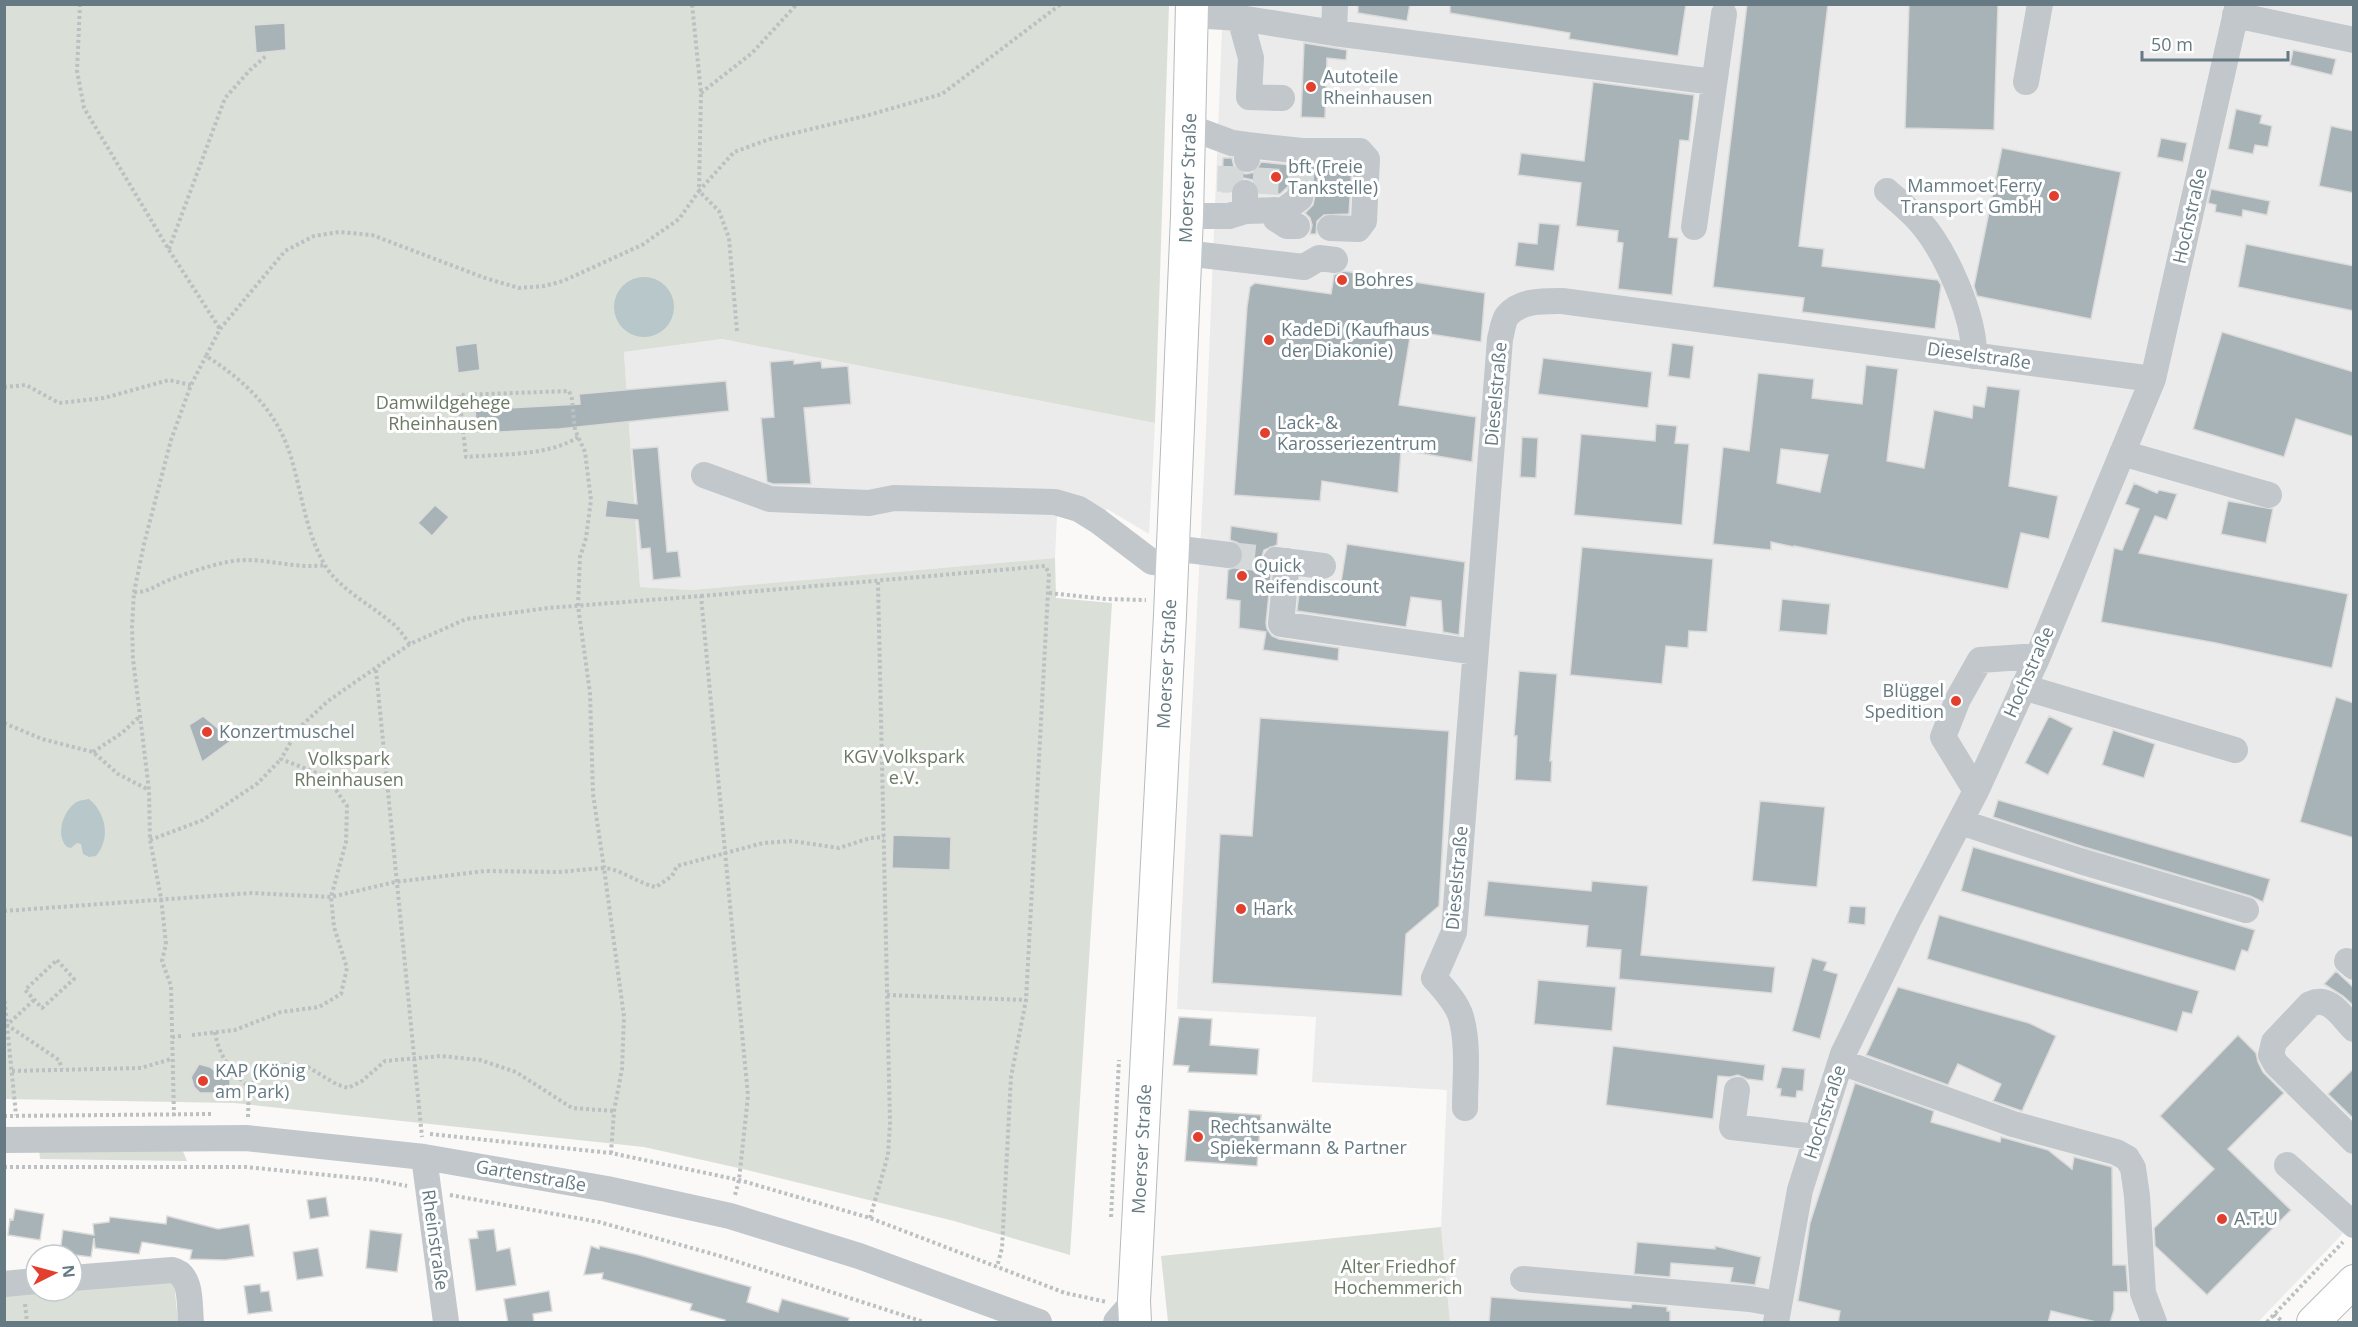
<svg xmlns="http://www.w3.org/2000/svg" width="2358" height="1327" viewBox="0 0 2358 1327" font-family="'Open Sans',sans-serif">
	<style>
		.built { fill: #ebebeb }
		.green { fill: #dadfd7 }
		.water { fill: #b8c7c9 }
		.building { fill: #a8b3b7; stroke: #dcdbda; stroke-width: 1.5; fill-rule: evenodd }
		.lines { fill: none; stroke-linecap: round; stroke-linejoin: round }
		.minor-tunnel { stroke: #d5d9da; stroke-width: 26; stroke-dasharray: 26 13; stroke-linecap: butt }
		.major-casing { stroke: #b5bbbe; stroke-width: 34 }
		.path { stroke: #bbc0c2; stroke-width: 4; stroke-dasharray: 3 3; stroke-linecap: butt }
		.minor { stroke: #c1c7ca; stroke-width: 26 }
		.major { stroke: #fff; stroke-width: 32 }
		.poi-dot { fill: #e33f2e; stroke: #fff; stroke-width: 2 }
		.labels { text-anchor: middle; stroke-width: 6; stroke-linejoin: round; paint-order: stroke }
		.poi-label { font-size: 18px; fill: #657a82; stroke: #fff; text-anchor: start }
		.street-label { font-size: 18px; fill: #657a82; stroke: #fff }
		.park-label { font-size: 18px; fill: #6b7a64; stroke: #fff }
	</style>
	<rect width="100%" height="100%" fill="#faf9f7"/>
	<path class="built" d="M1223 5H2353V1223L2258 1322H1450L1441 1227 1447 1090 1312 1082 1316 1017 1177 1009 1206 431Z
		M722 339 1155 423 1149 534 1107 509 1090 531 1073 521 1057 516 1055 558 691 590 640 587 624 352Z"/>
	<path class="green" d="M5 5H1169L1155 423 722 339 624 352 640 587 691 590 1055 558 1056 598 1112 603 1070 1255 954 1221 743 1169 644 1147 234 1103 5 1099Z
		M39 1148 182 1149 187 1161 40 1159Z
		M1441 1227 1450 1322H1168L1161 1256Z
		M174 1282 178 1322H5L4 1293 72 1291V1288Z"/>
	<path class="water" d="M614 307a30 30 0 1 1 60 0a30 30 0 1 1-60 0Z
		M89 799C106 813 111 838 96 856L89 857 83 854 81 844 77 843 71 848 67 847C55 835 63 812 75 803 79 800 84 800 89 799Z"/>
	<path class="building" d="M1358 4H1410L1407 21 1358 13Z
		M1450 4H1686L1678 56 1569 39 1570 33 1450 13Z
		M1747 4H1828L1799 246 1824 249 1822 266 1938 280 1941 285 1935 329 1802 312 1804 298 1713 287Z
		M1909 4H1998L1994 130 1905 128Z
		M285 23 286 50 256 53 254 25Z
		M1304 43 1347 50 1346 60 1327 58 1325 118 1301 117Z
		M2293 50 2336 59 2332 75 2290 65Z
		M1593 82 1694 95 1689 141 1680 140 1669 237 1678 238 1672 295 1618 289 1623 243 1617 242 1618 231 1576 226 1581 183 1518 175 1521 153 1584 161Z
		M2236 109 2262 115 2260 123 2272 126 2268 147 2255 145 2253 154 2228 149Z
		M2331 126 2354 131V193L2319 186Z
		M2161 138 2187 143 2183 162 2157 157Z
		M2002 148 2121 172 2091 319 1977 296 1974 286Z
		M1223 158H1232L1234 167 1239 172 1246 174 1255 172 1261 162 1302 166H1352L1349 214 1324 215 1317 221 1316 234H1310L1312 225 1310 218 1305 213 1313 205 1315 195 1313 188 1308 182 1301 180 1293 182 1280 194 1260 193 1258 186 1253 180 1244 178 1237 180 1232 185 1230 192H1222Z
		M2211 189 2270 201 2267 215 2243 210 2242 217 2215 212 2216 205 2208 203Z
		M1539 223 1560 225 1554 271 1515 266 1518 242 1537 244Z
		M2246 244 2354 266V311L2238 287Z
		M1344 271 1485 293 1481 342 1411 331 1399 405 1476 417 1472 462 1401 450 1398 493 1322 481 1320 501 1234 495 1247 307 1250 287 1255 283 1331 294 1334 275Z
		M2222 332 2354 372V437L2296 419 2284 457 2193 429Z
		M477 343 480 370 458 373 455 346Z
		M1672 343 1694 346 1690 379 1668 376Z
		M1543 358 1652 372 1648 408 1538 394Z
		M794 360V364L821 361 822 368 848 366 851 404 804 408 811 484H773L767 482 761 418 774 417 770 362Z
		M1866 365 1898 369 1887 461 1924 468 1934 410 1972 418 1973 405 1984 407 1987 386 2020 390 2009 486 2058 496 2049 539 2021 533 2008 589 1794 546V547L1771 542V550L1713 544 1723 447 1749 451 1758 373 1814 379 1812 398 1862 404ZM1781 449 1828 455 1820 492 1777 483Z
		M726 381 729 411 559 429 477 433 475 410 580 404 579 394Z
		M1656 424 1677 426 1675 443 1689 444 1682 525 1574 515 1581 434 1655 441Z
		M1522 437 1538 438 1536 478 1520 477Z
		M658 447 667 552 678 551 681 577 653 580 650 548 641 549 638 520 605 517 607 500 637 504 632 449Z
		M2134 483 2157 493 2159 490 2177 494 2167 520 2155 516 2139 553 2348 594 2332 668 2216 643 2101 622 2114 548 2122 550 2139 509 2125 504Z
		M2228 501 2273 509 2266 543 2221 534Z
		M435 505 449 517 432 536 418 523Z
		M1231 526 1278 533 1277 545 1264 550 1261 559 1262 566 1271 574 1266 623 1267 629 1272 636 1279 639 1339 648 1338 661 1263 650 1266 632 1239 628 1240 601 1226 599 1228 570 1241 564 1244 556 1243 549 1238 543 1230 540Z
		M1347 544 1465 562 1459 635 1443 632 1441 601 1411 597 1406 627 1297 611 1300 583 1340 589Z
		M1582 547 1713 559 1707 632 1689 631 1688 648 1666 646 1662 684 1570 675Z
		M1782 599 1830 604 1827 635 1779 631Z
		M1519 671 1557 674 1550 761H1552L1551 782 1515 780 1517 736H1514Z
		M2336 697 2354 703V838L2300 822Z
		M203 716 232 740 202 762 189 725Z
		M2049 716 2073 728 2048 775 2025 763Z
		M1260 718 1449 731 1439 906 1406 934 1402 996 1212 983 1220 834 1252 836Z
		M2113 730 2155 744 2144 778 2102 765Z
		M1998 800 2270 879 2263 902 2250 896 2084 847 1993 817Z
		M1760 801 1825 807 1817 887 1752 881Z
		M893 835 951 837 950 870 892 868Z
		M1973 847 2255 930 2248 952 2242 950 2235 971 1961 891Z
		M1488 881 1591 891 1592 881 1648 886 1641 955 1775 967 1772 993 1619 979 1621 950 1586 947 1588 926 1484 916Z
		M1850 906 1866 907 1865 925 1848 923Z
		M1939 915 2199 991 2192 1014 2183 1012 2177 1032 1927 959Z
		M1812 958 1827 962 1824 970 1838 974 1820 1039 1792 1031Z
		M2336 971 2354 988V1006L2343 996 2324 984Z
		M1538 980 1616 987 1612 1031 1534 1024Z
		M1898 987 2029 1023 2056 1036 2022 1111 1993 1101 2001 1084 1958 1064 1948 1085 1866 1055Z
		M1179 1017 1212 1019 1210 1045 1259 1049 1257 1075 1188 1072 1189 1066 1173 1065Z
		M2238 1035 2256 1053 2258 1062 2263 1072 2284 1093 2228 1149 2291 1210 2207 1295 2155 1246 2154 1228 2214 1169 2160 1116Z
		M1613 1046 1765 1065 1763 1081 1747 1079 1738 1075 1730 1077 1718 1076 1713 1119 1606 1105Z
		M199 1064 210 1067 219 1074 230 1075V1093H200L194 1087 191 1077Z
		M1782 1067 1805 1069 1803 1091H1797L1796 1098 1780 1096 1781 1089 1776 1088Z
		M2354 1068V1119L2328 1094Z
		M1855 1083 1934 1111 1931 1122 2000 1142 2001 1137 2048 1150 2072 1169 2074 1157 2112 1167 2113 1265H2126L2128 1292H2114V1310L2110 1323H2100L2051 1311 2048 1323H1838L1840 1311 1798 1301 1810 1223Z
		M1189 1110 1261 1115 1257 1166 1185 1161Z
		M326 1197 329 1216 310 1219 307 1200Z
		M15 1209 44 1214 40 1240 8 1235 10 1219 13 1220Z
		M167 1216 218 1229 249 1224 254 1256 225 1260 190 1259 192 1250 142 1242 139 1254 95 1248 94 1238 91 1257 60 1253 63 1230 94 1235 93 1224 109 1222 110 1217 166 1224Z
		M494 1229 497 1251 510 1248 516 1285 476 1291 469 1239 478 1238 477 1231Z
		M370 1230 402 1234 397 1272 366 1268Z
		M1637 1242 1715 1249V1246L1761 1257 1755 1285 1730 1282 1733 1268 1671 1263 1670 1277 1634 1274Z
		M591 1246 599 1249 600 1246 639 1255 751 1287 747 1302 778 1312 782 1299 849 1318 848 1323H725V1320L690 1310 692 1304 602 1279 603 1273 584 1275Z
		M318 1248 323 1276 297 1280 293 1252Z
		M260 1284 261 1292 269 1291 272 1311 248 1314 244 1286Z
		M549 1291 552 1311 533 1314 534 1323H508L504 1299Z
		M1491 1297 1631 1308 1632 1304 1667 1307V1311H1670V1323H1489Z"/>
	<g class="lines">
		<path class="minor-tunnel" d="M1230 192 1231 158
			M1265 194 1267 160
			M1300 195 1302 161
			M1229 555 1276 560"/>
		<g class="major-casing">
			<path id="major" d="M1135 1322 1134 1301 1170 615 1187 216 1192 4
				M2313 1322 2354 1281"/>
		</g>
		<path class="path" d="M80 4 77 71 84 108 169 250 220 329
			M701 93 752 53 797 4
			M169 249 225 98 250 70 267 55
			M737 331 729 238 719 211 699 191 734 152 770 139 865 116 942 94 1061 4
			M4 387 26 385 59 403 104 398 169 380 191 385
			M578 437C550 456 500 454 466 457L459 395 569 391 572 399 575 430 585 452 591 500 586 538 580 557 578 606 590 693 593 794 604 868C621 869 637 883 656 887L672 876 677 866 763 843 792 841 839 848 870 838 884 837
			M134 592C148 593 156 585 169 580 187 573 208 566 227 562 261 555 292 570 325 565
			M1049 593 1106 599 1146 600
			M701 596 1045 566 1049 573 1026 1000 1011 1077 1002 1248 997 1267
			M410 644C404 637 399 628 392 623 372 606 340 589 326 567 305 532 302 492 290 454 276 410 244 380 206 356L220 329 285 251 314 236 339 232 372 235 485 278 519 288 544 286 563 281 642 245 679 219 699 191 701 93 692 4
			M376 670 422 1137
			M4 723 42 739 93 752 118 774 149 790
			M93 752 122 733 139 717
			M150 840 203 820 258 783 281 759
			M4 911 252 893 331 897 395 882 485 871 558 872 604 868 624 1017 622 1069 614 1111 611 1153
			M57 960 74 979 42 1008 25 990Z
			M4 995 16 1115
			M887 995 1026 1000
			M34 1000 7 1025 59 1060 62 1069
			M215 1032C219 1057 231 1071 249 1087
			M192 1035 235 1030 281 1012 319 1007 341 994 347 968 334 927 331 897 346 842 347 806 327 777 281 759 299 728 328 701 410 644 466 619 548 608 701 596 748 1096 739 1180 735 1195
			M172 1037 181 1036
			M12 1071 141 1068 171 1059
			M4 1116 211 1114
			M174 1116 171 986 162 961 166 944 161 898 150 840 149 790 133 659 132 627 134 592 144 544 171 440 191 385 206 356
			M248 1117 249 1087 262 1074 282 1065 308 1067 336 1084 348 1088 362 1081 385 1061 441 1056 480 1060 516 1072 572 1108 614 1111
			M430 1134 611 1153 739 1180 870 1218 1065 1293 1107 1302
			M4 1167H246L377 1180 407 1186
			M450 1195 599 1222 720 1256 924 1322
			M1111 1217 1119 1060
			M870 1218 888 1155 890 1123 878 582
			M25 1304 27 1322
			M2274 1314 2283 1322
			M2267 1322 2343 1242"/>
		<path class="minor" d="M1192 15 1240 18 1251 58 1249 97 1282 98
			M2235 15 2354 40
			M1240 18 1334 33 1714 82
			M1334 33 1335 4
			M2026 82 2040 4
			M1189 127 1232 143 1247 145V159
			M1247 145 1302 151H1360L1367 159 1364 221 1358 229 1330 228
			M1887 191C1898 201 1911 211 1921 223 1946 252 1975 317 1974 356
			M1275 210 1276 219 1287 226H1297
			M1245 211 1284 210 1300 198V195
			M1187 216H1229L1245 211V193
			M1694 227 1724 14
			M1185 253 1304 267 1319 258 1335 260
			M2122 453 2269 495
			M704 475 770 499 869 503 894 498 1055 502 1079 509 1098 521 1152 562 1172 563
			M1172 548 1229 555
			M1276 560 1323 566
			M1287 561 1281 624 1475 652
			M2023 687 2235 750
			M1976 791 1943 737 1958 699 1980 660 2038 656
			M1960 822 2080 861 2246 910
			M2347 961 2354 967
			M2354 1029C2341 1016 2330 995 2310 1004L2274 1042 2271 1055 2276 1064 2354 1141
			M1841 1062 2013 1124 2116 1152 2127 1158 2133 1168 2137 1196 2143 1293 2154 1322
			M1737 1090 1732 1127 1816 1137
			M1465 1108C1465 1079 1469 1045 1461 1017 1457 1003 1444 989 1434 978L1454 932 1500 339C1502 332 1503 321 1507 316 1520 300 1544 301 1562 301L2153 379
			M4 1140 246 1138 424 1157 607 1189 730 1216 859 1256 1039 1322
			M424 1157 446 1322
			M2287 1165 2354 1225
			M72 1278 172 1270C193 1275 189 1305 191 1322
			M1523 1279 1750 1299 1778 1304
			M4 1284 36 1281
			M1116 1322 1134 1301
			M1776 1322 1800 1190 1843 1054 1908 921 1976 791 2038 656 2153 379 2238 4"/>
		<use href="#major" class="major"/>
	</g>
	<g class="poi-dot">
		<circle cx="1311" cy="87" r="6"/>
		<circle cx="1276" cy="177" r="6"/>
		<circle cx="2054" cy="196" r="6"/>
		<circle cx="1342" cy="280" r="6"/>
		<circle cx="1269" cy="340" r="6"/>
		<circle cx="1265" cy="433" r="6"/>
		<circle cx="1242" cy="576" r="6"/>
		<circle cx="1956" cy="701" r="6"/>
		<circle cx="207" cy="732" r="6"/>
		<circle cx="1241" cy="909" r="6"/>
		<circle cx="203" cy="1081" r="6"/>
		<circle cx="1198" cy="1137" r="6"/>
		<circle cx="2222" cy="1219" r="6"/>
	</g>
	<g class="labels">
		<g class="poi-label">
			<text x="1323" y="83">Autoteile<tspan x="1323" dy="21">Rheinhausen</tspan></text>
			<text x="1288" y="173">bft (Freie<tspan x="1288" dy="21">Tankstelle)</tspan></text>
			<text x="2042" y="192" text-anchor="end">Mammoet Ferry<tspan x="2042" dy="21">Transport GmbH</tspan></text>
			<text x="1354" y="286">Bohres</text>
			<text x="1281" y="336">KadeDi (Kaufhaus<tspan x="1281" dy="21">der Diakonie)</tspan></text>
			<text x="1277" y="429">Lack- &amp;<tspan x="1277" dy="21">Karosseriezentrum</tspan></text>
			<text x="1254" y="572">Quick<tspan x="1254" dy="21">Reifendiscount</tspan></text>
			<text x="1944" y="697" text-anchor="end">Blüggel<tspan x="1944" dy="21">Spedition</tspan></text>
			<text x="219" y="738">Konzertmuschel</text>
			<text x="1253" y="915">Hark</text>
			<text x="215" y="1077">KAP (König<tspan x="215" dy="21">am Park)</tspan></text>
			<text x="1210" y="1133">Rechtsanwälte<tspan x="1210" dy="21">Spiekermann &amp; Partner</tspan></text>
			<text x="2234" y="1225">A.T.U</text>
		</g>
		<g class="street-label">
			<text transform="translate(1188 178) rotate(-88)" y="6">Moerser Straße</text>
			<text transform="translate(2190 216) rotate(-77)" y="6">Hochstraße</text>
			<text transform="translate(1979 356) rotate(8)" y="6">Dieselstraße</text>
			<text transform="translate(1496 394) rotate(-85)" y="6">Dieselstraße</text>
			<text transform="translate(1167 664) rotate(-87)" y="6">Moerser Straße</text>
			<text transform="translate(2029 672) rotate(-66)" y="6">Hochstraße</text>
			<text transform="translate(1457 878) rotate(-85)" y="6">Dieselstraße</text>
			<text transform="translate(1825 1112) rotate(-72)" y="6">Hochstraße</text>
			<text transform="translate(1142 1149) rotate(-87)" y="6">Moerser Straße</text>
			<text transform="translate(531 1176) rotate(10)" y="6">Gartenstraße</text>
			<text transform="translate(435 1240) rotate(82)" y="6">Rheinstraße</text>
		</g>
		<g class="park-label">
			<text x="443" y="409">Damwildgehege<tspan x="443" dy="21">Rheinhausen</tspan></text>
			<text x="904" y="763">KGV Volkspark<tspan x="904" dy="21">e.V.</tspan></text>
			<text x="349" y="765">Volkspark<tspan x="349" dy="21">Rheinhausen</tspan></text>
			<text x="1398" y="1273">Alter Friedhof<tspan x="1398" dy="21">Hochemmerich</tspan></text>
		</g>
	</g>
	<rect width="2358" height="1327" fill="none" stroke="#657a82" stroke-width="12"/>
	<g transform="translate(54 1273) rotate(84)"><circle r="28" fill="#ffffff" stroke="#c1cacd" stroke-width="1.5"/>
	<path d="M0-4.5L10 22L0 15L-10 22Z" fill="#e33f2e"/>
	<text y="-9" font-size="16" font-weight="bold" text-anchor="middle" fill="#657a82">N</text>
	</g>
	<path d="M2142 51v9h146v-9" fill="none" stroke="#657a82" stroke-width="3"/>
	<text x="2151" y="51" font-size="18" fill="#657a82" stroke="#ffffff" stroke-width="4.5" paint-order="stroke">50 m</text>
</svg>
